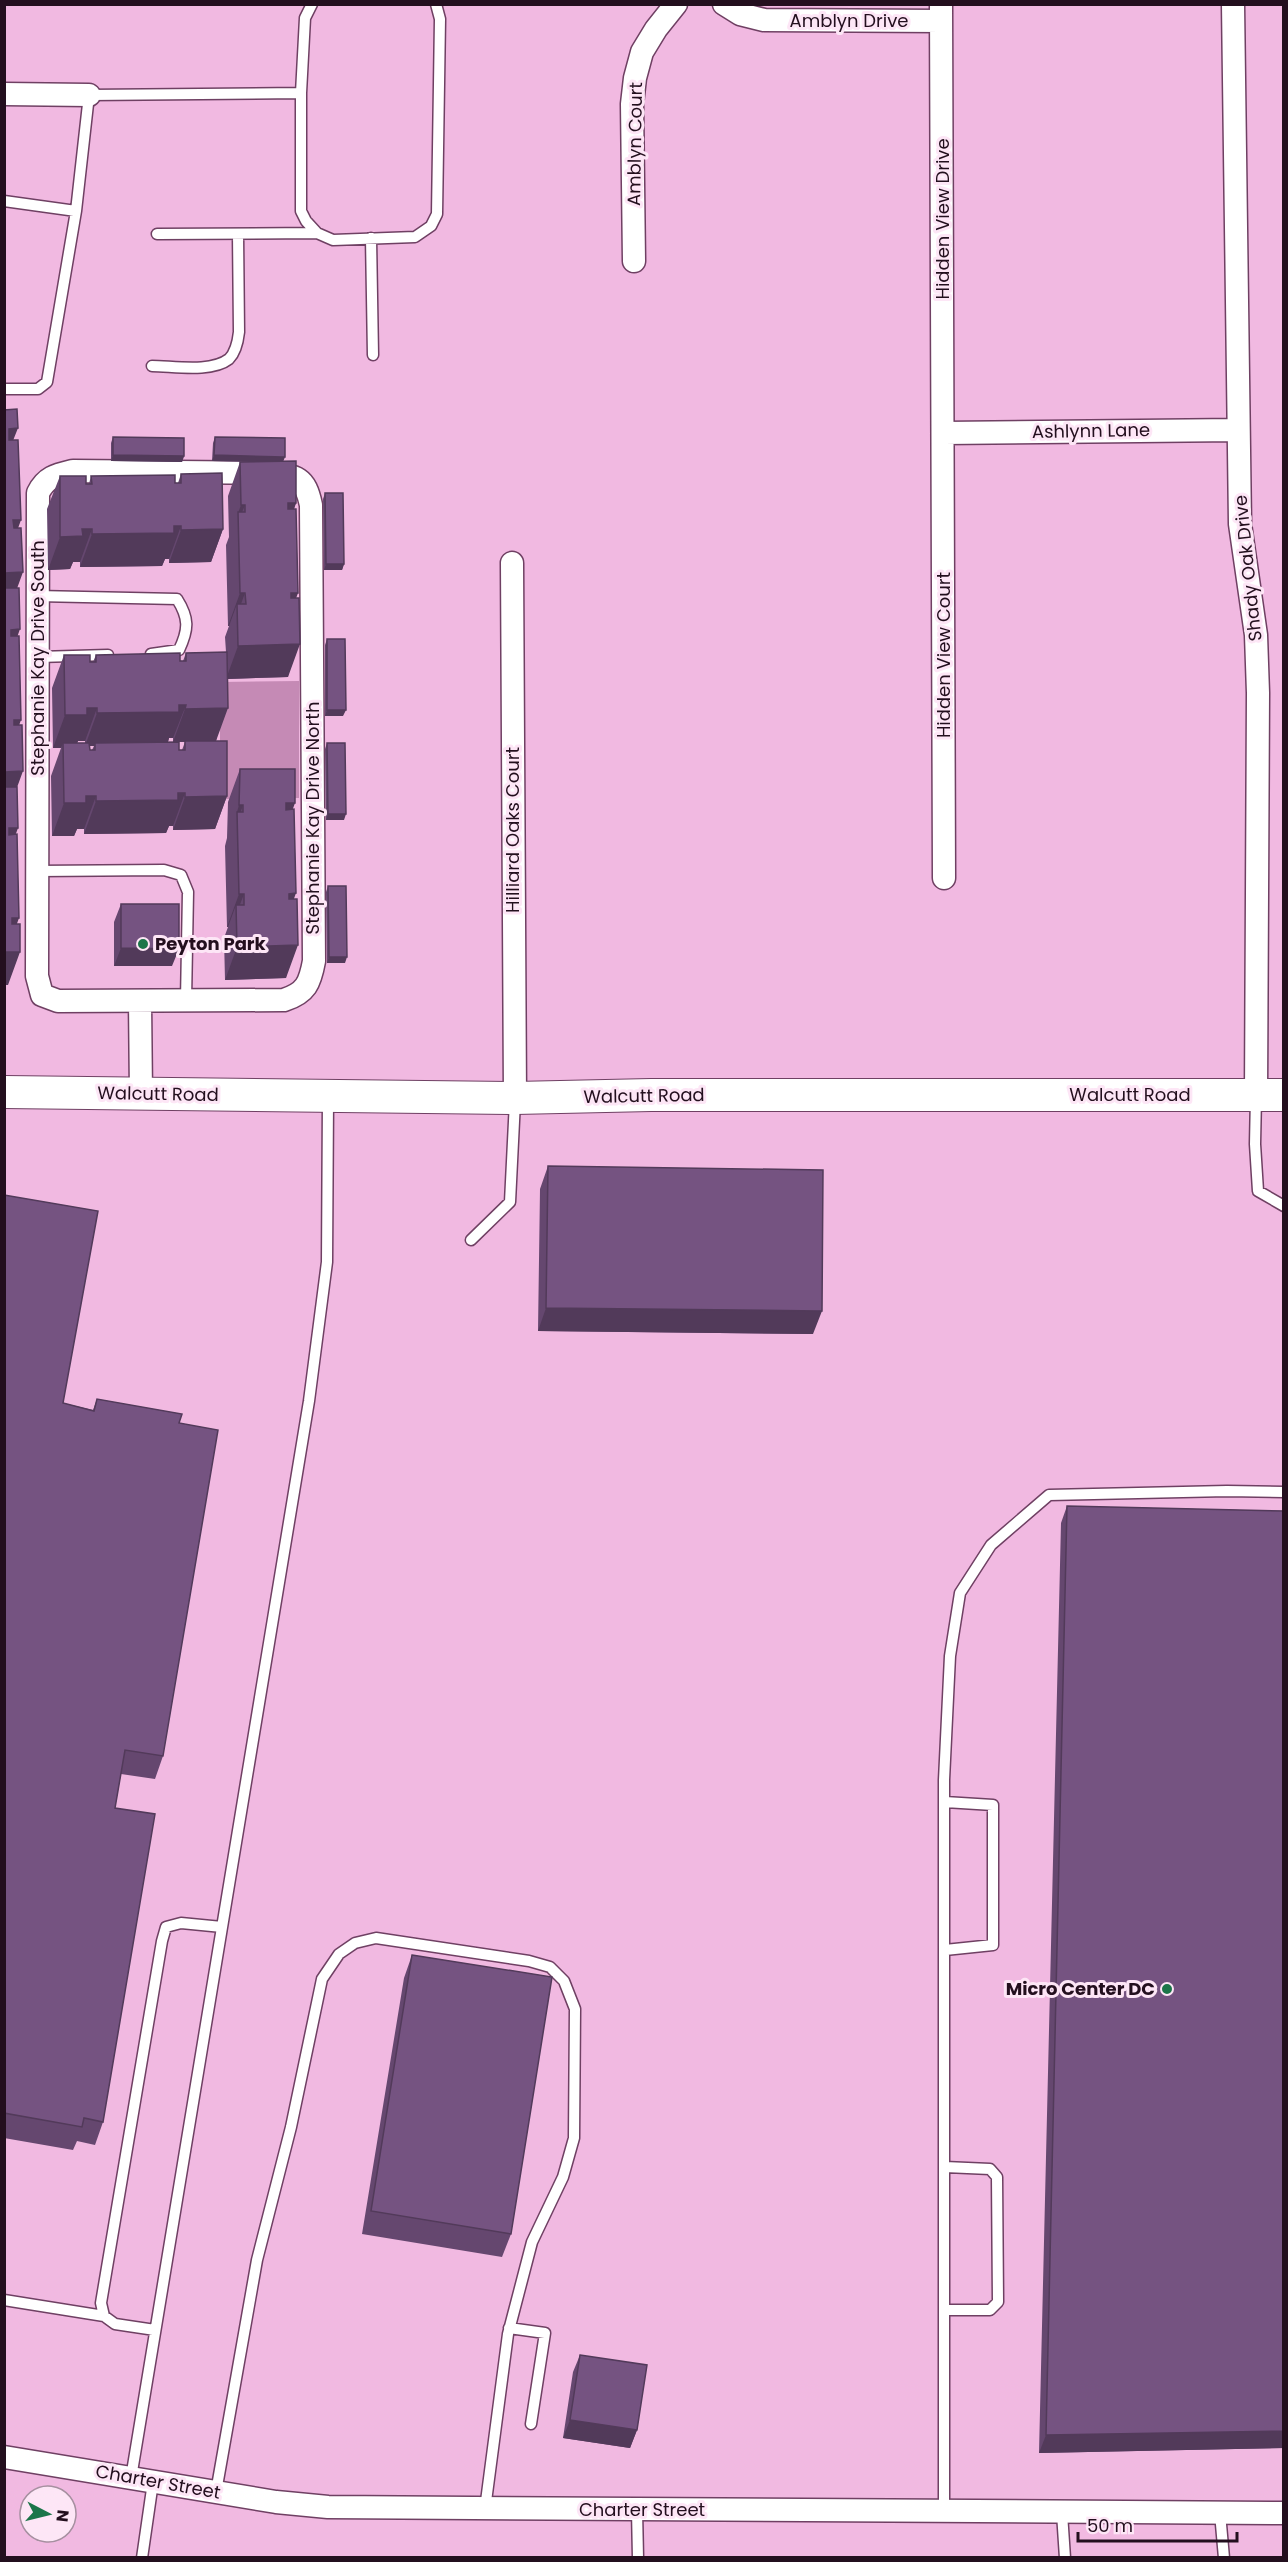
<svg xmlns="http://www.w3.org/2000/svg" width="1288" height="2562" viewBox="0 0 1288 2562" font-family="Poppins,sans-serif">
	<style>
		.green { fill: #c58ab5 }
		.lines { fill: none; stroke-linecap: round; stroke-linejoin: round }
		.lane-casing { stroke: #6f4063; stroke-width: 13 }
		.street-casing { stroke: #6f4063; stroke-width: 25 }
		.secondary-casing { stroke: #6f4063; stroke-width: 34 }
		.lane { stroke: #fff; stroke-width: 10 }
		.street { stroke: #fff; stroke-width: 22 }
		.secondary { stroke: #fff; stroke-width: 32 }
		.wall { fill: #65476f; fill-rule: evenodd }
		.shaded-wall { fill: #523a5a }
		.building { fill: #755381; stroke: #523a5a; stroke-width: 1.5 }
		.poi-dot { fill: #1b7549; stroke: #fde6f6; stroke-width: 2 }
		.labels { text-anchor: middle; stroke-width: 6; stroke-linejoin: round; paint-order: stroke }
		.street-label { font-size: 18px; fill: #230f1e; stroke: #fde6f6 }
		.poi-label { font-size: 18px; font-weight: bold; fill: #230f1e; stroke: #fde6f6; text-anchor: start }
	</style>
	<rect width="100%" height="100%" fill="#f1b9e1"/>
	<path class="green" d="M299 681V798L220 799V682Z"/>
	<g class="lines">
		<g class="lane-casing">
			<path id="lane" d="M312 4 305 18 301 93V211L306 221 317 233 333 240 415 237 431 226 437 214 440 19 436 4
				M4 201 76 211
				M157 234 317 233
				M371 238 373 355
				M152 366C173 366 211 373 229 359 236 352 238 341 239 332L238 234
				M4 389H38L47 382 76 211 89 95 301 93
				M37 596 177 599C189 618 189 629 179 650L151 654
				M38 657 108 655
				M37 871 164 870 181 875 188 892 186 1000
				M1256 1096 1255 1144 1258 1191 1284 1206
				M471 1240 510 1202 515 1101
				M945 1802 993 1805V1945L945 1950
				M4 2300 104 2316
				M945 2310H990L998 2302 997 2177 990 2169 945 2167
				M509 2328 545 2333 531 2424
				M155 2330 115 2324 104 2316 101 2303 162 1941 166 1927 181 1923 222 1927
				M131 2478 309 1401 327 1262 328 1099
				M216 2492 257 2260 291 2127 322 1979 339 1954 355 1943 376 1938 529 1961 550 1967 564 1981 575 2009 574 2138 563 2177 532 2242 508 2334 485 2509
				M637 2510 638 2558
				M944 2512V1780L950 1656 960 1593 991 1545 1049 1495 1227 1491 1284 1492
				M1062 2513 1065 2558
				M1220 2513 1224 2558
				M142 2558 153 2482"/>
		</g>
		<g class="street-casing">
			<path id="street" d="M724 4 740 14 764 20 941 21
				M941 4 944 878
				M1233 4 1240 524 1256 635 1258 693 1256 1096
				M4 94 89 95
				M634 261 632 104 635 78 642 52 656 29 676 4
				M944 433 1237 430
				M73 471 270 473C297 476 305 477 311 505L314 961C310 983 306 993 284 1000L58 1001 42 995 37 976 38 493C46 477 56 475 73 471Z
				M512 563 515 1098
				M140 1001 141 1094
				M4 2457 276 2502 328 2507 1284 2513"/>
		</g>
		<g class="secondary-casing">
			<path id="secondary" d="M4 1092 515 1098 651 1095H1284"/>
		</g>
		<use href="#lane" class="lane"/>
		<use href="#street" class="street"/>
		<use href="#secondary" class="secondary"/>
	</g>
	<path class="wall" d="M113 437 184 456 182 462 111 461V443Z
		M215 437 283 461 296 503 294 509 296 598 288 677 227 679 216 741 227 796 215 829 173 830V826H169L166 833 84 834V829H77L74 836H52L51 776 61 748H53L52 688 64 655 90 662H93L96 655 183 661 186 653 226 652 225 637 229 626H228L226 545 229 537 228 496 240 462H258L212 461 213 443ZM169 738H173V742H185L182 750H179L168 742ZM78 741H85V743H77ZM89 746H94L92 750H90Z
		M181 474 223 529 211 562 169 563V559H165L162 566 80 567V562H73L70 569 48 570 47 509 60 476 86 484H89L91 476 178 483Z
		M325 493 344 564 342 570H324L323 499Z
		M327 639 343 716H325V645Z
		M327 743 344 820H326L325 749Z
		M240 769 292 809 294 899 286 978 225 980 224 938 228 927H227L225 846 227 838 228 802Z
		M328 886 345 963H327L326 892Z
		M121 904 172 966H114V922Z
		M548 1166 813 1334 538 1331 540 1189Z
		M4 1195 63 1403 93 1410 97 1399 179 1423 163 1756 155 1779 121 1774 115 1808 103 2122 95 2145 77 2141 73 2150 4 2138Z
		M1067 1506 1284 1511V2448L1039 2453 1061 1523Z
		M412 1955 511 2234 502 2257 362 2234 404 1978Z
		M580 2355 637 2430 630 2448 563 2438 573 2372Z"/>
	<path class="shaded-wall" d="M18 428 5 461 9 429Z
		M113 455 184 456 182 462 111 461Z
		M214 455 285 457 283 462 212 461Z
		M288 503H296L284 536Z
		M241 505H245L238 522V513Z
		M13 520H21L9 553Z
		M174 526H181L169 559H165L162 566 80 567 92 534Z
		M82 529H92L80 562H73L70 569 48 570 60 537Z
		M223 529 211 562 169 563 181 530Z
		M326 564H344L342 570H324Z
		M23 572 11 605H4V573Z
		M240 593H245L237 615V604L229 626H228Z
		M291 593H298L286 626Z
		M20 629 8 663 11 630Z
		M300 644 288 677 226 679 238 646Z
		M179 705H186L173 738H169L167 745 95 743 94 746H85L97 713Z
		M87 708H97L85 741H78L75 748 63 743 61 748H53L65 715Z
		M228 708 216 741 173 742 185 709Z
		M327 710H346L343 716H325Z
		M14 720H21L9 753Z
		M23 771 11 804 4 805V772Z
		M185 793 173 826H169L166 833 84 834 96 801Z
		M86 796H96L84 829H77L74 836H52L64 803Z
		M227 796 215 829 173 830 185 797Z
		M286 803H295L283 836Z
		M239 805H243L237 823V812Z
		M328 814H346L344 820H326Z
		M9 828H18L6 861Z
		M296 893 284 927 289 894Z
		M239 894H244L236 915V905L228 927H227Z
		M12 918H19L7 951Z
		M298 945 286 978 225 980 237 947Z
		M121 948 179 949 172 966H114Z
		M4 952H20L8 985H4Z
		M329 957H347L345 963H327Z
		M546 1308 822 1311 813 1334 538 1331Z
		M570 2420 637 2430 630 2448 563 2438Z
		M1284 2431V2448L1039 2453 1046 2435Z"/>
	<path class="building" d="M17 409 18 428 9 429V440H18L21 520H13L14 528H21L23 572 4 573V410Z
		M113 437 184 438V456L113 455Z
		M215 437 285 438V457L214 455Z
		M296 461V503H288V509H296L298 593H291V598H299L300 644 238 646 237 604H246L245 593H240L238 512H245V505H241L240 462Z
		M222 473 223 529 181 530V526H174V533L92 534V529H82L83 536 60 537V476H86V484H92L91 476 175 475V483H181V474Z
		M325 493H343L344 564H326Z
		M4 588H19L20 629 11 630V636H19L21 720H14V725H22L23 771 4 772Z
		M327 639H345L346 710H327Z
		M227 652 228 708 185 709 186 705H179V712L97 713V708H87V715H65L64 655H90V662H96V655L180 653V661H186V653Z
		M185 741H227V796L185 797V793H178V800L96 801V796H86V803H64L63 743H89L90 750H95V743L179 742V750H185Z
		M327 743H345L346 814H328Z
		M240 769H295V803H286V810L294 809 296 893 289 894V899H297L298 945 237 947 236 905H244V894H239L237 812H243V805H239Z
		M4 787H17L18 828H9V835L17 834 19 918H12V924H20V952H4Z
		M328 886H346L347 957H329Z
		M121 904H179V949L121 948Z
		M548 1166 823 1170 822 1311 546 1308Z
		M4 1195 98 1211 63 1403 94 1411 97 1399 182 1414 179 1423 218 1430 163 1756 125 1750 115 1808 155 1814 103 2122 84 2118 82 2127 4 2113Z
		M1067 1506 1284 1511V2431L1046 2435Z
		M412 1955 552 1977 511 2234 371 2211Z
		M580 2355 647 2365 637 2430 570 2420Z"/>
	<g class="poi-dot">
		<circle cx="143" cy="944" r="6"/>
		<circle cx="1167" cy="1989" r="6"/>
	</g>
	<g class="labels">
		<g class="street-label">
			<text x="849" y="27">Amblyn Drive</text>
			<text transform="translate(635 144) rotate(-89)" y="6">Amblyn Court</text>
			<text transform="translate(943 219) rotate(-90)" y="6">Hidden View Drive</text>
			<text transform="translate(1091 431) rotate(-1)" y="6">Ashlynn Lane</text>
			<text transform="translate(1248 568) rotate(-96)" y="6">Shady Oak Drive</text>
			<text transform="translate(944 655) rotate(-90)" y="6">Hidden View Court</text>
			<text transform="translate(38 658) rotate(-90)" y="6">Stephanie Kay Drive South</text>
			<text transform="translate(313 818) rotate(-90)" y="6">Stephanie Kay Drive North</text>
			<text transform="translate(513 830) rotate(-90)" y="6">Hilliard Oaks Court</text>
			<text transform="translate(158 1094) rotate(1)" y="6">Walcutt Road</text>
			<text x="1130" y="1101">Walcutt Road</text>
			<text transform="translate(644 1096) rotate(-1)" y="6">Walcutt Road</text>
			<text transform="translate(158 2482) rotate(10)" y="6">Charter Street</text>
			<text x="642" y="2516">Charter Street</text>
		</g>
		<g class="poi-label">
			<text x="155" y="950">Peyton Park</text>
			<text x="1155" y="1995" text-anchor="end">Micro Center DC</text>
		</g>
	</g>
	<rect width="1288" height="2562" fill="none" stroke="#230f1e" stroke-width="12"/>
	<g transform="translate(48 2514) rotate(97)"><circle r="28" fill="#fde6f6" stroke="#a690a0" stroke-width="1.5"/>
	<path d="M0-4.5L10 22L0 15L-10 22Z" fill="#1b7549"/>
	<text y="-9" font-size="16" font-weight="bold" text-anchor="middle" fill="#230f1e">N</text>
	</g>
	<path d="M1078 2532v9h159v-9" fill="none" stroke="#230f1e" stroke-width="3"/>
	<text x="1087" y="2532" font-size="18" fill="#230f1e" stroke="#fde6f6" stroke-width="4.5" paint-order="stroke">50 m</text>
</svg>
